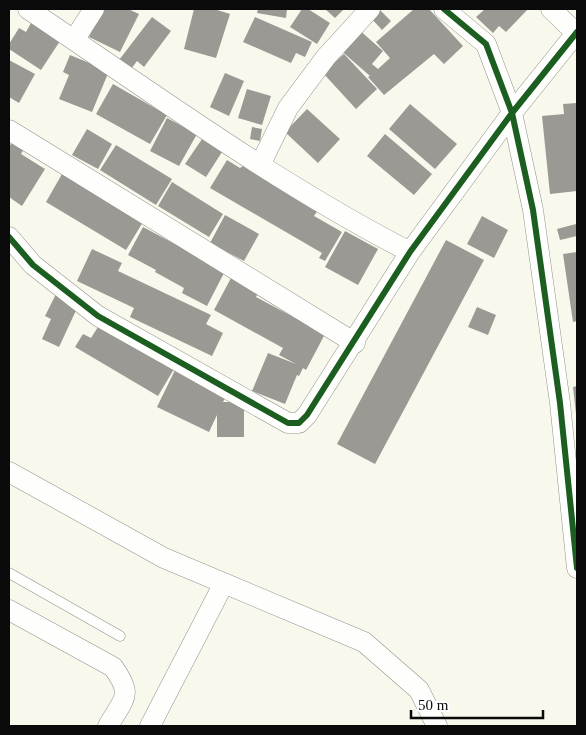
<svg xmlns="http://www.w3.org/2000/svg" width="586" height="735" viewBox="0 0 586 735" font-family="Georgia,serif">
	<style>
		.building { fill: #9b9993 }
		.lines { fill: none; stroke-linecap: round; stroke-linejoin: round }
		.lane-casing { stroke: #92918c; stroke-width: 11 }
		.street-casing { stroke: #92918c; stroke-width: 21 }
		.lane { stroke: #fefefc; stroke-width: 10 }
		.street { stroke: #fefefc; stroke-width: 20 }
		.cycleway-casing { stroke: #fff; stroke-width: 9 }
		.cycleway { stroke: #1b5e20; stroke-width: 6 }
	</style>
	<rect width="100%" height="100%" fill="#f9f8ed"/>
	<path class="building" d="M102 9H128L139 14 120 52 89 37Z
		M194 9H214L230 14 216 58 184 49Z
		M258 9H287L286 18 257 13Z
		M302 9H308L330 23 317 44 290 27Z
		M325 9H344L335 18Z
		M379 9 391 21 382 30 370 17Z
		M414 9H429L463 46 444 64 434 54 384 95 368 77 370 76 338 48 357 28 383 51 372 64 378 69 390 58 376 42Z
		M485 9H528L506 32 499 26 493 33 476 17Z
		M152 17 171 31 144 67 137 61 131 69 119 60Z
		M255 17 312 42 305 57 296 53 291 63 243 42Z
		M31 23 60 41 41 70 9 49V44L19 28 26 32Z
		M344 54 377 89 356 109 323 73Z
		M70 55 109 71 92 112 59 99 69 75 63 72Z
		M9 60 35 74 19 103 9 97Z
		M225 73 244 81 229 116 210 107Z
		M113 84 167 115 150 144 96 114Z
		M247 89 271 96 262 125 238 118Z
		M577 103V191L550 194 542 116 564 114 563 104Z
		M410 104 457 144 435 169 389 129Z
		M307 109 340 139 318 163 285 132Z
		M167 118 197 134 179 166 150 151Z
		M252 127 262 129 260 141 250 139Z
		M87 129 112 144 98 169 72 155Z
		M385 134 432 174 414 195 367 156Z
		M14 139 25 147 21 154 45 169 22 206 9 197V147Z
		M202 139 222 152 206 177 185 164Z
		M116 145 172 179 156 205 100 170Z
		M227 160 240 168 243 166 318 210 314 216 342 232 325 261 319 258 322 253 210 188Z
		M62 174 143 222 126 250 46 202Z
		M172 182 223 214 209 237 158 206Z
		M225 215 259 234 244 261 210 243Z
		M482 216 508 230 494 258 467 244Z
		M576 224 577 236 560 240 557 229Z
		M143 227 225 271 207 306 182 293 184 288 155 272 156 270 128 255Z
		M345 231 378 249 358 285 325 267Z
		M446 240 484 260 375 464 337 444Z
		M92 249 122 263 118 271 211 315 206 324 223 333 212 356 130 317 134 308 77 281Z
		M577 252V321L573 322 563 254Z
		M231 278 258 293 256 297 325 334 306 370 303 368 299 376 297 375 285 404 252 391 268 353 296 364 279 355 283 348 214 310Z
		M56 294 79 304 59 347 42 339 51 319 45 316Z
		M477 307 496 315 488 335 468 327Z
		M103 319 177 364 158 396 75 347 83 334 91 338Z
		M175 370 227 394 223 402H244V437H217V415L209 432 157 407Z
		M577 386V414H576L573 387Z"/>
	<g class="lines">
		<g class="lane-casing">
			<path id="lane" d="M9 573 120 636"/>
		</g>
		<g class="street-casing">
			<path id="street" d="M28 9C153 93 276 183 410 252
				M551 9 577 34
				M577 32 512 113 533 210 560 403 577 568
				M74 40 94 9
				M9 130 355 343
				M260 165 288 108 326 57 370 9
				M9 237 33 265 98 316 288 423H299L307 415 410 252 512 113 486 44 444 9
				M9 472 164 558 364 642 419 690 437 726
				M9 610 113 667C134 696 124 698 108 726
				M150 726 224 583"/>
		</g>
		<use href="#lane" class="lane"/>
		<use href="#street" class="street"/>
		<g class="cycleway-casing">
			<path id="cycleway" d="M577 32 512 113 533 210 560 403 577 568
				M9 237 33 265 98 316 288 423H299L307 415 410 252 512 113 486 44 444 9"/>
		</g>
		<use href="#cycleway" class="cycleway"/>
	</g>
	<rect width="586" height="735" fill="none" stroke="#0a0a0a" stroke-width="20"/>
	<path d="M411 710v8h132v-8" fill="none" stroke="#0a0a0a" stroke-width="2.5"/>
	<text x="418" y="710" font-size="15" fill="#0a0a0a" stroke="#ffffff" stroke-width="4" paint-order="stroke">50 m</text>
</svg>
